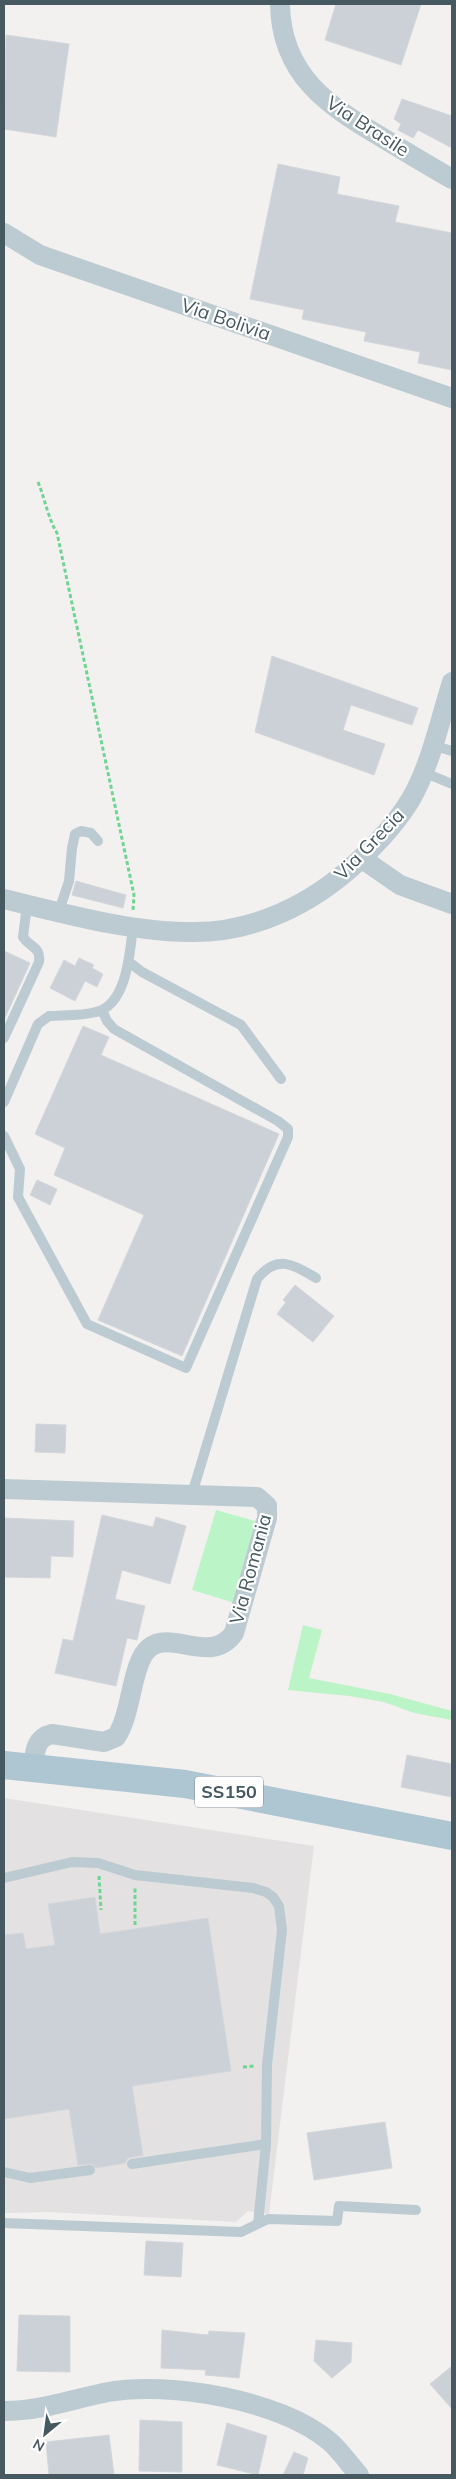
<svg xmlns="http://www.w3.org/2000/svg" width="456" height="2479" viewBox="0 0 456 2479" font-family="Mulish,sans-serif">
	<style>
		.education { fill: #e4e1e2 }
		.green { fill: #bbf4c6 }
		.building { fill: #cbd1d6; stroke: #d3d7dc }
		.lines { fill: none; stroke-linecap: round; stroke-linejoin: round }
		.path { stroke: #6fd590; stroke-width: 3; stroke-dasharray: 4 2.5; stroke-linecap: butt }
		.lane { stroke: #bccbd1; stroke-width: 10 }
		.street { stroke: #bccbd1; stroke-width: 20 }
		.primary { stroke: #adc6d1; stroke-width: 28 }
		.labels { text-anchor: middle; stroke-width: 4.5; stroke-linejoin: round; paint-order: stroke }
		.shield { fill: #fff; stroke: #7e8a90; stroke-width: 1 }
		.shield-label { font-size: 18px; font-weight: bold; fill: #465860 }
		.street-label { font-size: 19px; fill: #465860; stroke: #fff }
	</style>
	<rect width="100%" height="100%" fill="#f3f0f0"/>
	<path class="education" d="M4 1798 314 1846 269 2214 248 2211 236 2222 49 2212 4 2213Z"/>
	<path class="green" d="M216 1510 259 1522 235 1603 192 1590Z
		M303 1625 322 1630 309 1678 390 1694 452 1711V1720L414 1713 384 1702 349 1696 288 1690Z"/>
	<path class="building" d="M336 4H421L401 65 325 40Z
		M6 35 69 44 56 137 4 129Z
		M402 99 452 116V148L418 130 413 138 398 130 401 124 394 119Z
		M278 164 340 177 337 194 399 206 395 222 452 233V370L418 363 420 352 364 341 366 332 302 319 304 310 250 299Z
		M272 656 418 708 412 725 351 705 343 730 385 744 374 775 255 732Z
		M76 881 126 895 123 908 72 895Z
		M4 951 30 963 4 1020Z
		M79 958 94 965 92 968 103 974 97 987 85 981 75 1001 50 988 64 960 75 966Z
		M83 1026 109 1037 101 1055 279 1134 182 1356 98 1320 144 1215 54 1175 65 1148 35 1134Z
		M37 1180 57 1189 50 1205 30 1195Z
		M295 1285 334 1316 313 1342 277 1314 286 1302 283 1300Z
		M36 1424 66 1425 65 1453 35 1452Z
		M102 1515 153 1527 156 1517 186 1526 170 1584 122 1570 115 1599 145 1606 137 1640 127 1638 116 1686 55 1673 63 1639 73 1641Z
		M4 1518 74 1521 73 1557 51 1556 50 1578 4 1577Z
		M407 1755 452 1764V1797L401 1787Z
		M95 1897 100 1934 208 1918 231 2071 132 2086 143 2155 128 2158 125 2163 96 2168 92 2164 78 2165 69 2109 4 2119V1935L23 1933 26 1949 55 1945 48 1904Z
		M385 2122 392 2168 314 2180 307 2133Z
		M146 2241 183 2243 181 2277 144 2275Z
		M19 2315 70 2316V2372L17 2371Z
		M162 2330 208 2335 209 2331 245 2333 239 2378 205 2375 206 2370 161 2368Z
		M316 2340 352 2343 351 2362 332 2378 314 2361Z
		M452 2366V2409L430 2384Z
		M140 2420 182 2422V2472L139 2471Z
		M227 2423 267 2436 258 2475 217 2465Z
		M109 2435 114 2475H49L46 2442Z
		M294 2452 308 2458 303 2475H283Z"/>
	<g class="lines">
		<path class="path" d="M38 482C45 499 48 518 57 533L134 895 133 910
			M99 1876 101 1910
			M135 1925V1886
			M243 2067 254 2066"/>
		<path class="lane" d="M432 745 452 751
			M423 772 452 784
			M59 911 69 881 72 848 75 834 81 831 91 833 98 841
			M129 962 142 972 241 1025 281 1079
			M4 1038 39 962C41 946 30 948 23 937L27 905
			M4 1102 38 1024 49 1016C64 1015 81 1016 96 1012 127 1005 130 952 133 926
			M4 1136 20 1169 18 1197 87 1324 186 1368 288 1137V1129L278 1121 114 1029 107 1021 102 1010
			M192 1494 257 1279C276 1255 292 1263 316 1278
			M4 1878 72 1862 98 1863 135 1875 253 1888 266 1892 273 1897 279 1906 282 1930 267 2065 266 2144 258 2224
			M132 2164 266 2144
			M4 2172 30 2178 90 2170
			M4 2223 241 2232 268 2219 337 2221 339 2206 416 2210"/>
		<path class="street" d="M280 4C281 75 328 106 383 138 406 152 429 166 452 179
			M4 233 40 255 452 398
			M361 858 400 885 452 904
			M4 899C62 913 134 933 194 932 254 932 310 905 354 865 375 846 396 824 411 799 431 764 440 720 452 682
			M4 1489 257 1497 267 1506V1518L234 1633C211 1666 172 1629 149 1648 131 1663 132 1715 116 1737L104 1742 52 1734C35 1738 35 1752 33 1767
			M4 2411C40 2411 73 2399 108 2392 169 2381 281 2400 329 2441 340 2450 349 2464 359 2475"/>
		<path class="primary" d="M4 1765 185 1784 452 1836"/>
	</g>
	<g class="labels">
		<rect class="shield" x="195" y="1776.5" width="68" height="31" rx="4"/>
		<g class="shield-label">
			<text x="229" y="1798">SS150</text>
		</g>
		<g class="street-label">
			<text transform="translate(368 126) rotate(33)" y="7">Via Brasile</text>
			<text transform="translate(226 319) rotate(19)" y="7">Via Bolivia</text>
			<text transform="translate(369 844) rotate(-46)" y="7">Via Grecia</text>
			<text transform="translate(250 1569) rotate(-75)" y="7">Via Romania</text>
		</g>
	</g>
	<rect width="456" height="2479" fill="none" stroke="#465860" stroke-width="10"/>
	<g transform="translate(45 2434) rotate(209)" stroke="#ffffff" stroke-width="4" paint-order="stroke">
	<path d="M0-4L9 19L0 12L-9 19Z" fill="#465860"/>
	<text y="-8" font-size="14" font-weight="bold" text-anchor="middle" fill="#465860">N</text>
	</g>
</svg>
